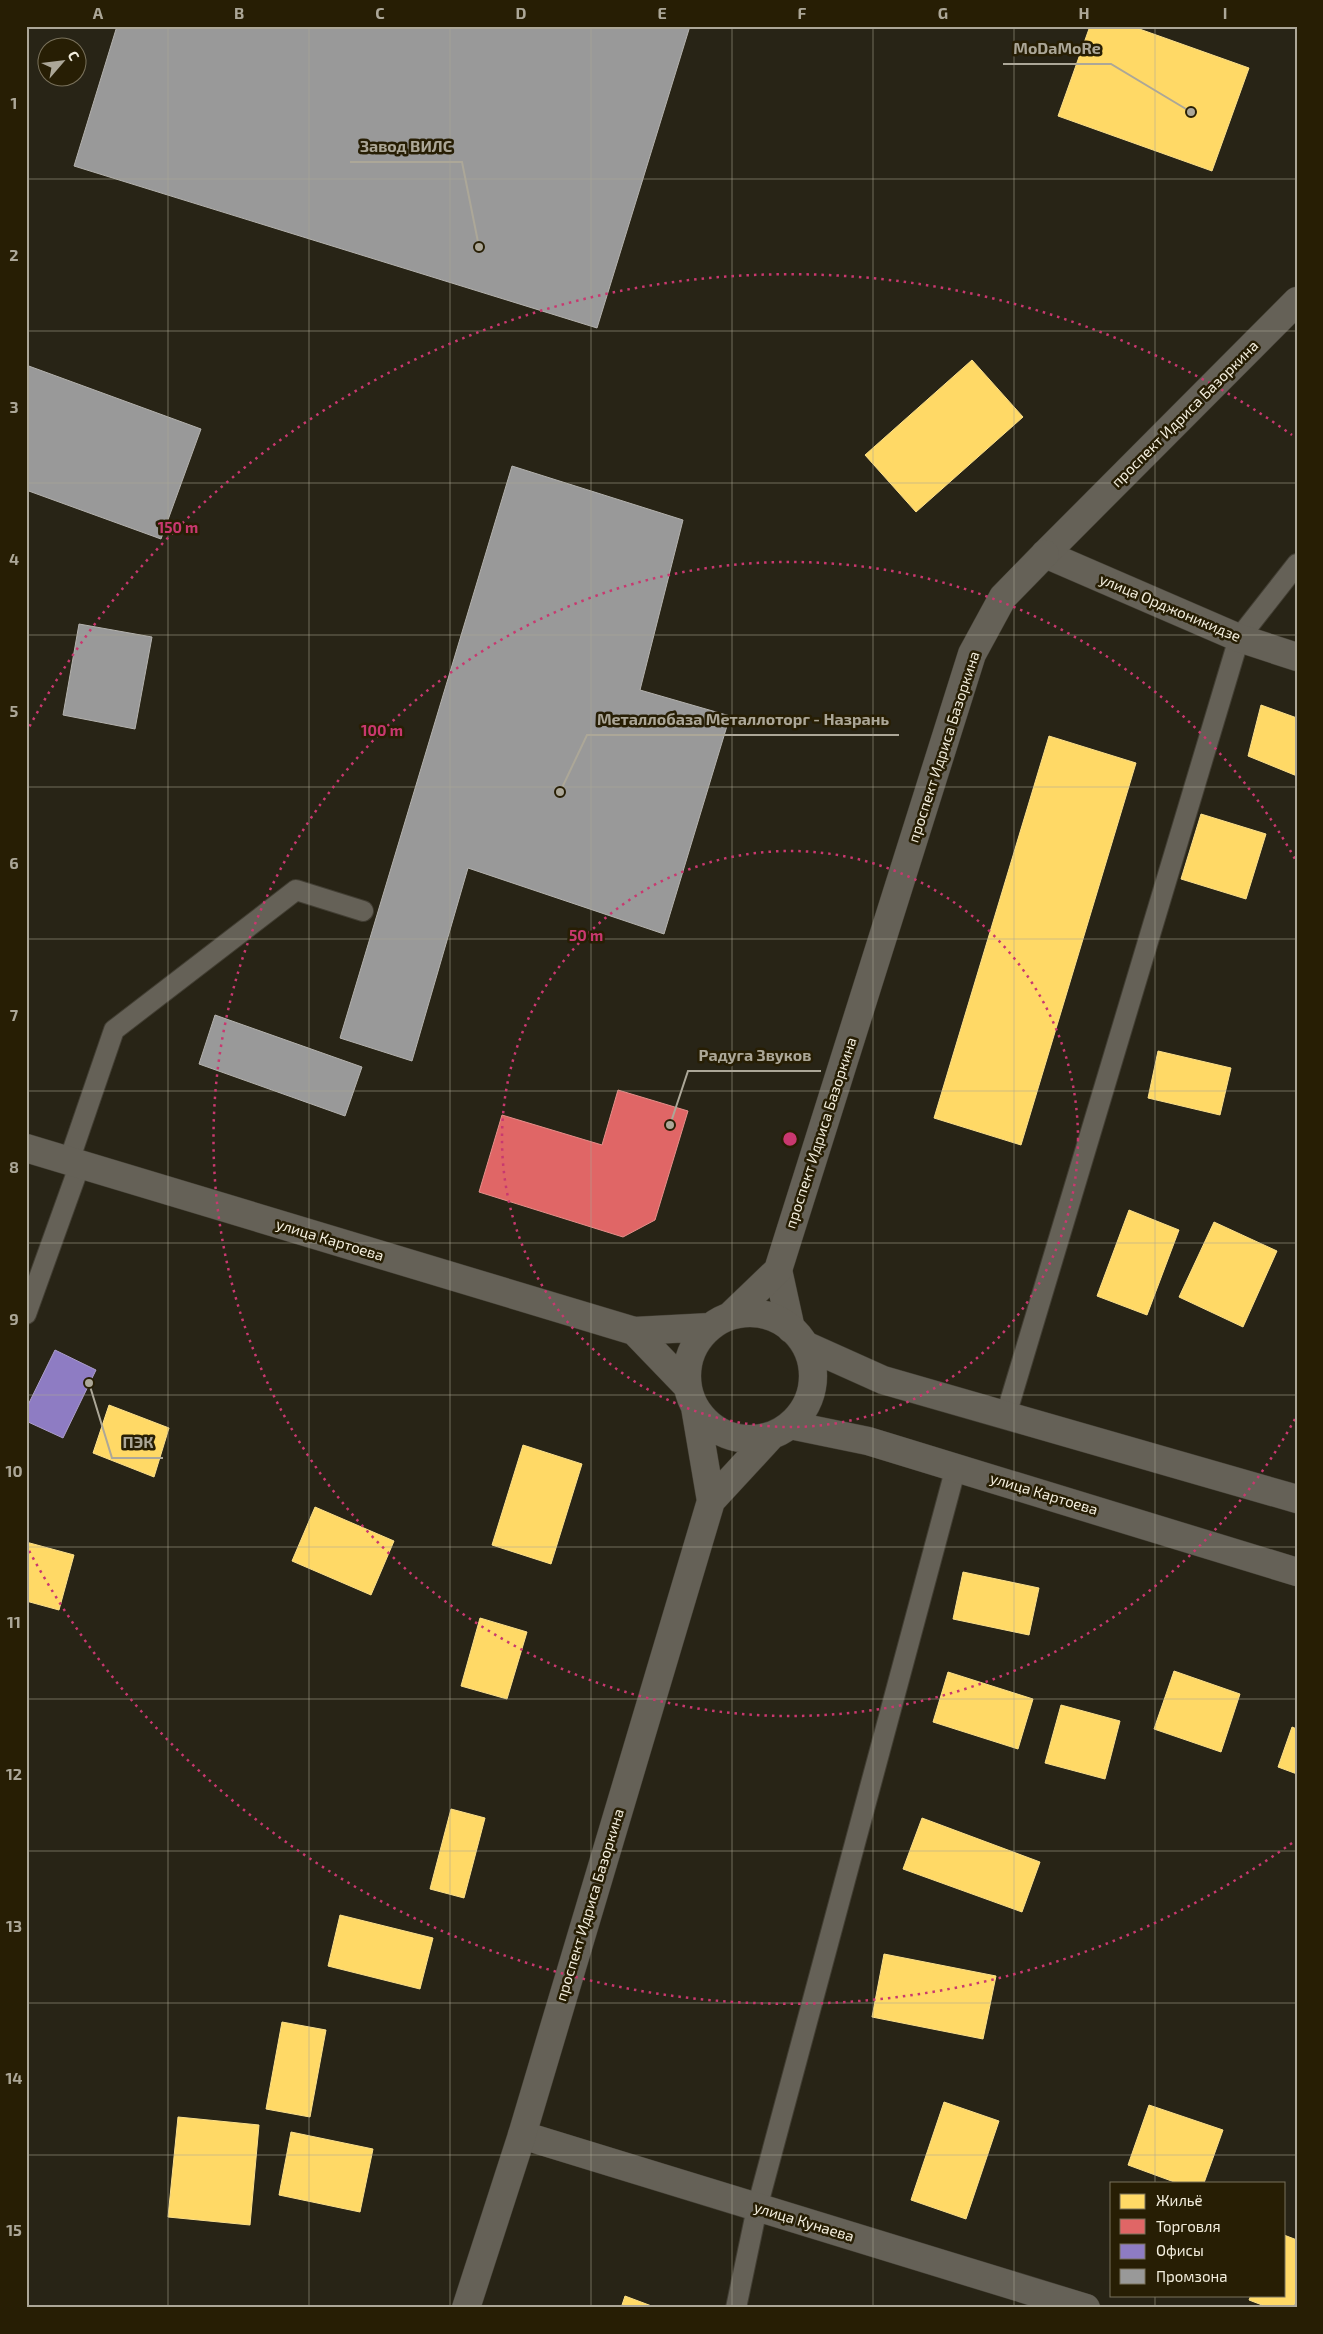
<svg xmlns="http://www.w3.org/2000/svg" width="1323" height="2334" viewBox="0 0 1323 2334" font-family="'Exo 2',sans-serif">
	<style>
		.homes { fill: #ffd966; stroke: #fbdf8a }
		.shops { fill: #e06666; stroke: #e68f8a }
		.offices { fill: #8e7cc3; stroke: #ac9ecb }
		.industry { fill: #999; stroke: #b4b2ae }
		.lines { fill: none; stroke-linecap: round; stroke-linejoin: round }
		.service-casing { stroke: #423e33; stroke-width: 22 }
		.minor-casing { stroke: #423e33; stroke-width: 29 }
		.tertiary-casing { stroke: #423e33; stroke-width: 29 }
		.secondary-casing { stroke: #423e33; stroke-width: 29 }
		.service { stroke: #656157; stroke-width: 20 }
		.minor { stroke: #656157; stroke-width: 28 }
		.tertiary { stroke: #656157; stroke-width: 28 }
		.secondary { stroke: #656157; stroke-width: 28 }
		.grid { fill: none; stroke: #aca798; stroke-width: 1; stroke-opacity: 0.55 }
		.ring { fill: none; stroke: #c9386f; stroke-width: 2.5; stroke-dasharray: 2.5 5 }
		.labels { text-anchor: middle; stroke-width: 5; stroke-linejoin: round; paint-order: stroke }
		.street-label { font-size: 15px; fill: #f3eede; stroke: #271e04 }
		.centre { fill: #c9386f; stroke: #271e04; stroke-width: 2.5 }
		.ring-label { font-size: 15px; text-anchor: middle; font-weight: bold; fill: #c9386f; stroke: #271e04; stroke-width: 5; stroke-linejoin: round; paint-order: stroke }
		.leader { fill: none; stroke: #aca798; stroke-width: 2 }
		.callout-dot { fill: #aca798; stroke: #271e04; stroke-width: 2 }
		.callout-label { font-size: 16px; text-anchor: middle; font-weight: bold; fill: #aca798; stroke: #271e04; stroke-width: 5; stroke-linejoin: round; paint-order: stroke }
		.neatline { fill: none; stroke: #aca798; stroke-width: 2 }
		.grid-label { font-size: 16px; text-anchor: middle; font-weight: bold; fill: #aca798 }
	</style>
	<rect width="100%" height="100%" fill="#282416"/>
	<path class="homes" d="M1090 26H1131L1249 68 1212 171 1058 116Z
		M972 360 1023 417 916 512 865 455Z
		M1261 705 1297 718V776L1248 756Z
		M1049 736 1136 763 1021 1145 934 1118Z
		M1201 814 1266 834 1246 899 1181 879Z
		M1158 1051 1231 1068 1220 1115 1148 1098Z
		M1129 1210 1179 1230 1147 1315 1097 1296Z
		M1214 1222 1277 1251 1243 1327 1179 1297Z
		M109 1405 169 1428 154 1477 93 1453Z
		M523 1445 582 1464 551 1564 492 1545Z
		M315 1507 394 1541 371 1595 292 1561Z
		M26 1542 74 1555 59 1610 26 1601Z
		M963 1572 1039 1588 1029 1635 953 1619Z
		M480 1618 527 1632 507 1699 461 1686Z
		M1174 1671 1240 1694 1221 1752 1154 1729Z
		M948 1672 1033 1699 1018 1749 933 1722Z
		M1061 1705 1120 1721 1105 1779 1045 1763Z
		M1292 1727 1297 1729V1774L1278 1767Z
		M451 1809 485 1818 464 1898 430 1889Z
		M922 1818 1040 1862 1022 1912 903 1869Z
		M340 1915 433 1938 420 1989 328 1966Z
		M884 1954 996 1976 983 2039 872 2017Z
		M282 2022 326 2030 310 2117 266 2109Z
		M944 2102 999 2121 966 2219 911 2200Z
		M1149 2105 1223 2130 1204 2183H1177L1128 2165Z
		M178 2117 259 2125 250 2225 168 2217Z
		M291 2132 373 2149 360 2212 279 2195Z
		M1284 2235 1297 2240V2297L1293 2308H1270L1249 2300 1251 2295H1284Z
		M625 2296 657 2308H621Z"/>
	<path class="shops" d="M618 1090 688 1111 655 1220 623 1237 479 1192 502 1115 602 1145Z"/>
	<path class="offices" d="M55 1350 96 1370 63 1438 26 1421V1409Z"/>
	<path class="industry" d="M117 26H690L597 328 74 166Z
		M26 365 201 429 161 539 26 490Z
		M512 466 683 520 640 690 730 716 664 934 468 868 412 1061 340 1038Z
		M79 624 152 637 135 729 63 715Z
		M215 1015 362 1067 345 1116 199 1064Z"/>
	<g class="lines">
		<g class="service-casing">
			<path id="service" d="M69 1161 114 1030 296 890 363 911
				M26 1314 80 1164
				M1006 1415 1239 638 1297 564
				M736 2308 757 2208 956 1467"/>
		</g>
		<g class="minor-casing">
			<path id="minor" d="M1045 554 1239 638 1297 657
				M522 2135 1086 2308"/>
		</g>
		<g class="tertiary-casing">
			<path id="tertiary" d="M1045 554 1297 301
				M778 1270 791 1329"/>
		</g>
		<g class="secondary-casing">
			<path id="secondary" d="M26 1148 634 1331 710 1327
				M687 1376a63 63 0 1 1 126 0a63 63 0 1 1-126 0Z
				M730 1316 778 1270 972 654 1003 597 1045 554
				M634 1331 687 1386
				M805 1345 883 1380 1297 1499
				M790 1425 868 1441 1297 1572
				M711 1501 771 1436
				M466 2308 522 2135 711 1501 695 1407"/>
		</g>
		<use href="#service" class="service"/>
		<use href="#minor" class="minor"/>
		<use href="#tertiary" class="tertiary"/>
		<use href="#secondary" class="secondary"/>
	</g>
	<path class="grid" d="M168 26V2308M309 26V2308M450 26V2308M591 26V2308M732 26V2308M873 26V2308M1014 26V2308M1155 26V2183M26 179H1297M26 331H1297M26 483H1297M26 635H1297M26 787H1297M26 939H1297M26 1091H1297M26 1243H1297M26 1395H1297M26 1547H1297M26 1699H1297M26 1851H1297M26 2003H1297M26 2155H1297M1155 2295V2308"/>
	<g class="ring">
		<circle cx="790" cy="1139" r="288"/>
		<path d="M1295 1419A577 577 0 1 1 1295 859"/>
		<path d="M1292 1843A865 865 0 0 1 26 1545M26 733A865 865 0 0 1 1292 435"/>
	</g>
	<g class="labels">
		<g class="street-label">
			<text transform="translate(1185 414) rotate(-45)" y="5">проспект Идриса Базоркина</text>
			<text transform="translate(1170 608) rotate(23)" y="5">улица Орджоникидзе</text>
			<text transform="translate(944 747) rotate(-72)" y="5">проспект Идриса Базоркина</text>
			<text transform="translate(821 1133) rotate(-72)" y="5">проспект Идриса Базоркина</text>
			<text transform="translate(330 1240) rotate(17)" y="5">улица Картоева</text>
			<text transform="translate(1044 1494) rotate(17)" y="5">улица Картоева</text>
			<text transform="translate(590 1905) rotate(-73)" y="5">проспект Идриса Базоркина</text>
			<text transform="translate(804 2222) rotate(17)" y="5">улица Кунаева</text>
		</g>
	</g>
	<circle cx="790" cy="1139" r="8" class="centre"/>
	<g class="ring-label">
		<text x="178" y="533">150 m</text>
		<text x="382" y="736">100 m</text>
		<text x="586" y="941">50 m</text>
	</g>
	<path class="leader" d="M1191 112L1111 64H1003M479 247L462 162H350M560 792L587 735H899M670 1125L688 1071H821M89 1383L112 1458H163"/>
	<g class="callout-dot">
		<circle cx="1191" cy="112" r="5"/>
		<circle cx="479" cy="247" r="5"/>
		<circle cx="560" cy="792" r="5"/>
		<circle cx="670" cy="1125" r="5"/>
		<circle cx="89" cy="1383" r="5"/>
	</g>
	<g class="callout-label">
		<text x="1057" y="54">MoDaMoRe</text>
		<text x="406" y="152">Завод ВИЛС</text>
		<text x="743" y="725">Металлобаза Металлоторг - Назрань</text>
		<text x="755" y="1061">Радуга Звуков</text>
		<text x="138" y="1448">ПЭК</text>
	</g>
	<rect width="1323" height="2334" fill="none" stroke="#271e04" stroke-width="55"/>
	<rect x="1110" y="2182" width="175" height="115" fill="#271e04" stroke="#79715b"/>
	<rect x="1120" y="2194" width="25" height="15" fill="#ffd966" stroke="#79715b"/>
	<text x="1156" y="2206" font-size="15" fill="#f3eede">Жильё</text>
	<rect x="1120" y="2219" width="25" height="15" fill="#e06666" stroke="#79715b"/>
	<text x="1156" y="2232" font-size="15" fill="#f3eede">Торговля</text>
	<rect x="1120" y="2244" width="25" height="15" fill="#8e7cc3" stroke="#79715b"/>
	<text x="1156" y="2256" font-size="15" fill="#f3eede">Офисы</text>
	<rect x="1120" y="2269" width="25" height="15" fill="#999999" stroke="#79715b"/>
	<text x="1156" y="2282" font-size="15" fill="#f3eede">Промзона</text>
	<g transform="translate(62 62) rotate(62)"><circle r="24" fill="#271e04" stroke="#79715b"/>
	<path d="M0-4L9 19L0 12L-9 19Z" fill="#aca798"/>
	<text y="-8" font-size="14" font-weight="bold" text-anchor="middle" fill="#f3eede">С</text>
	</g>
	<rect x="28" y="28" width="1268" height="2278" class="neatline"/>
	<g class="grid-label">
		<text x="98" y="19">A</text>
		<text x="239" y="19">B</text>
		<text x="380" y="19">C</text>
		<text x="521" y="19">D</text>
		<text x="662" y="19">E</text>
		<text x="802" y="19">F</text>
		<text x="943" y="19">G</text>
		<text x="1084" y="19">H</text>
		<text x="1225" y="19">I</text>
		<text x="14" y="109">1</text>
		<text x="14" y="261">2</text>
		<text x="14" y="413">3</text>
		<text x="14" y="565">4</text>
		<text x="14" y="717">5</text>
		<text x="14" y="869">6</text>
		<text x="14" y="1021">7</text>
		<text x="14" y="1173">8</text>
		<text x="14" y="1325">9</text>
		<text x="14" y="1477">10</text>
		<text x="14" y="1628">11</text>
		<text x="14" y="1780">12</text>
		<text x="14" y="1932">13</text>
		<text x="14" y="2084">14</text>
		<text x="14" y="2236">15</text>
	</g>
</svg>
